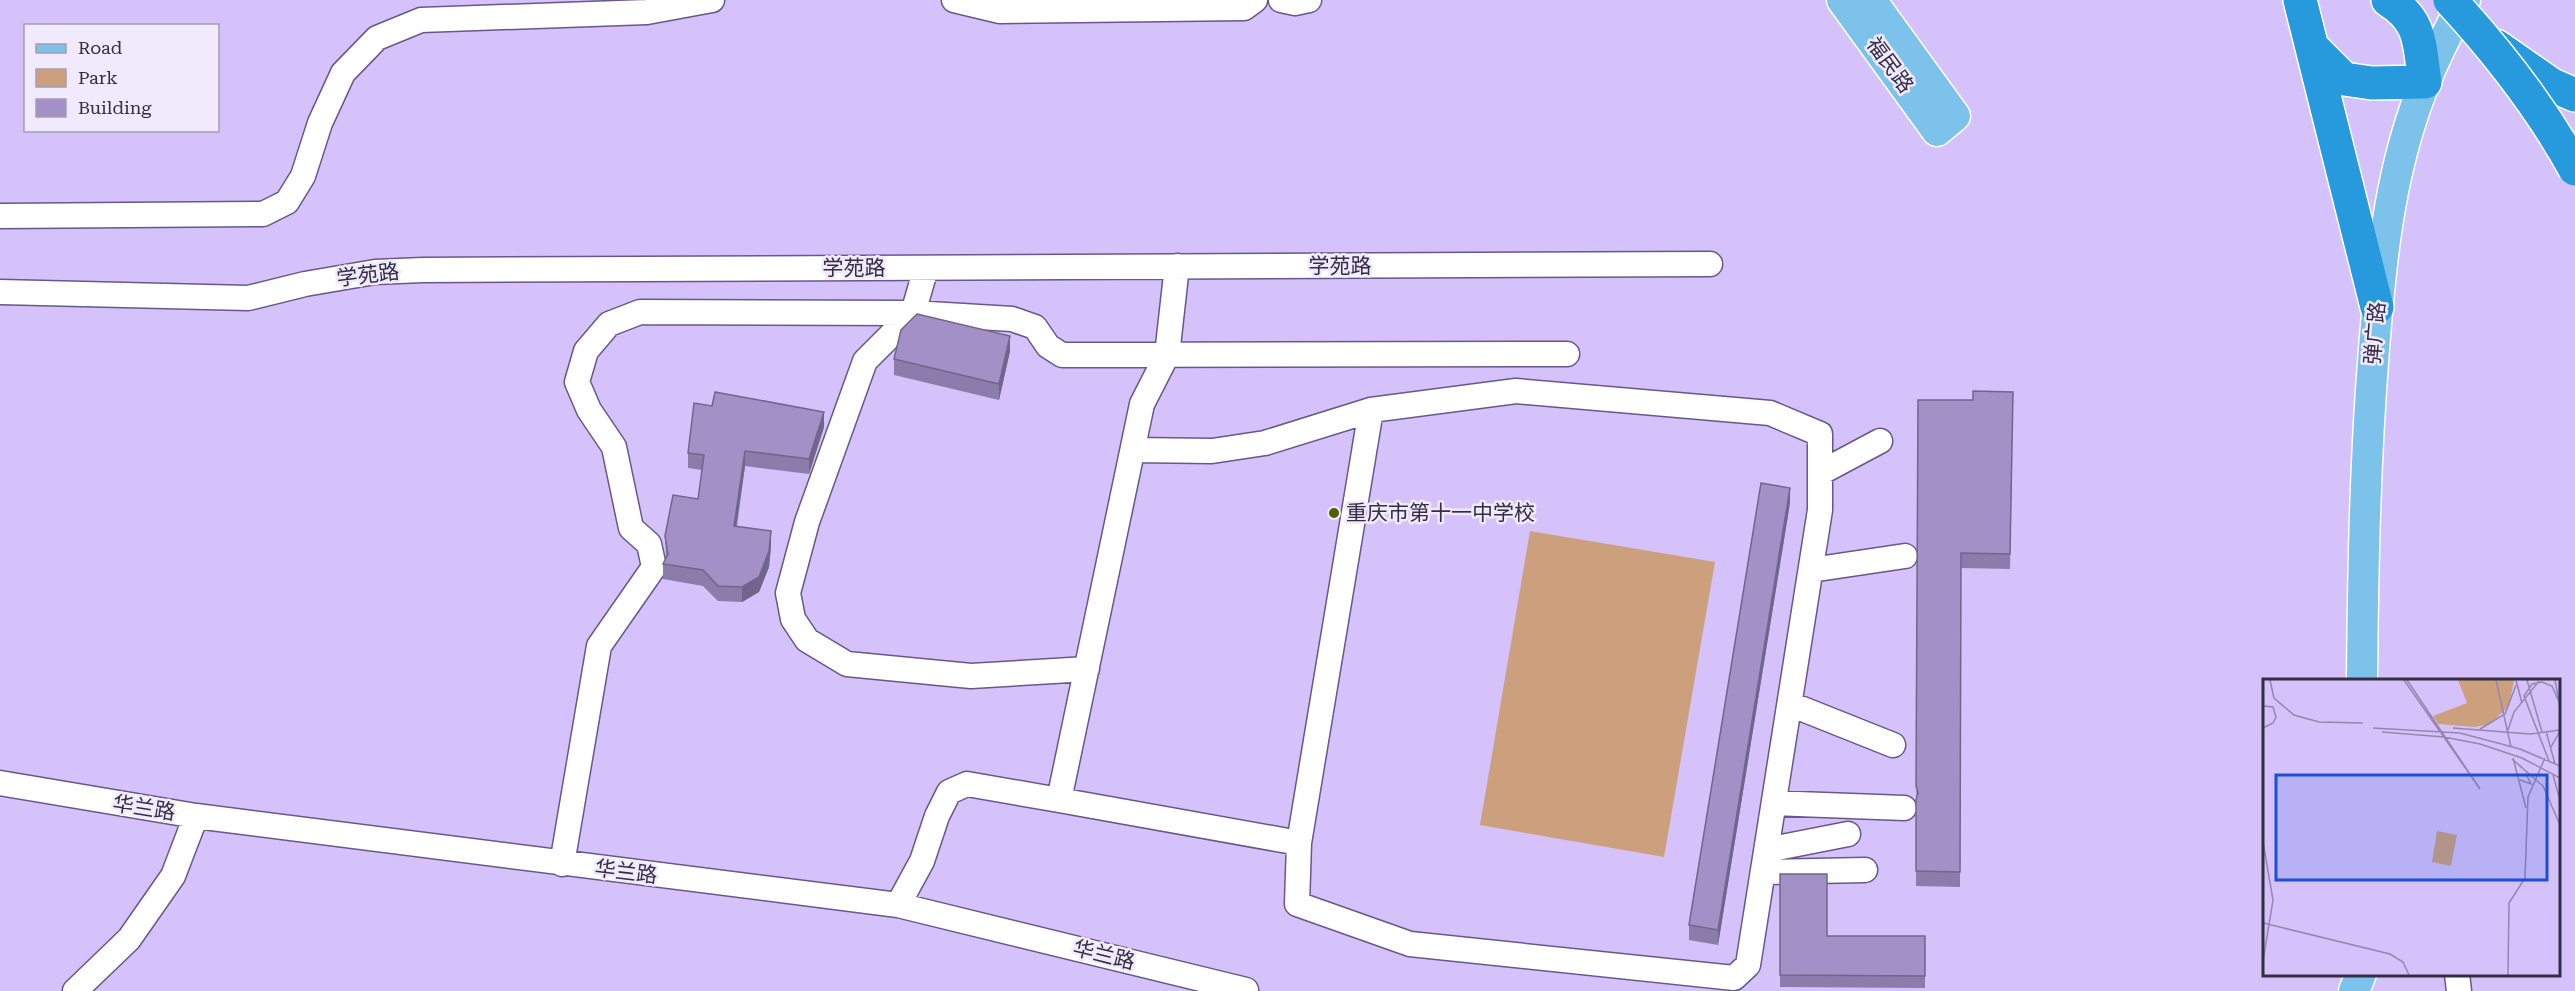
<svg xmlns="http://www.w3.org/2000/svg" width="2575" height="991" viewBox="0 0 2575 991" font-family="'Roboto Serif','Noto Sans SC',serif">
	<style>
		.green { fill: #cca07d }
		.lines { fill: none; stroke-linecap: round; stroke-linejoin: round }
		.minor-casing { stroke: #695789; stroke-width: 27 }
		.major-casing { stroke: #fff; stroke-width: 33 }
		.highway-casing { stroke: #fff; stroke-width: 36 }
		.minor { stroke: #fff; stroke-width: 24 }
		.major { stroke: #7dc2eb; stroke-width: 30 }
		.highway { stroke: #279add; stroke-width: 33 }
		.highway-bridge-casing { stroke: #fff; stroke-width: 36; stroke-linecap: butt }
		.highway-bridge { stroke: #279add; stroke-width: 33 }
		.wall { fill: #8c7cab }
		.shaded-wall { fill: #72658b }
		.building { fill: #a390c7; stroke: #72658b; stroke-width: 1.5 }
		.poi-dot { fill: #4f5f01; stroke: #f0eafc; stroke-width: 2 }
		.labels { text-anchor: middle; stroke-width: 5; stroke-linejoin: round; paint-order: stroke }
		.street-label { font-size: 21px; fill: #352d43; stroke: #f0eafc }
		.poi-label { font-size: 21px; fill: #352d43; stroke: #f0eafc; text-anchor: start }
		.inset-road { fill: none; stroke: #9586b1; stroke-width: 1.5 }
		.view { fill: #1d4ed8; fill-opacity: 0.15; stroke: #1d4ed8; stroke-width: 3 }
		.inset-edge { fill: none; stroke: #352d43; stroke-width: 3 }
	</style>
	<rect width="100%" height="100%" fill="#d5c2fb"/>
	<path class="green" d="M1530 531 1715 562 1664 857 1480 825Z"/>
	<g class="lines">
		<g class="minor-casing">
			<path id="minor" d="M954 0 1000 11 1244 8 1255 0
				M1281 0 1295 3 1309 0
				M0 216 263 214 287 202 303 176 320 123 343 73 377 38 421 20 647 12 712 0
				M0 292 248 298 305 284 375 272 423 270 1710 264
				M1820 473 1880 441
				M1811 570 1905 556
				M1087 669 971 676 847 664 807 640 793 619 788 593 807 522 865 361 913 313 1012 319 1035 327 1048 346 1062 355 1567 354
				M1790 704 1893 745
				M0 783 196 816 898 905 1246 990
				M1059 800 1299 843 1371 410 1265 443 1212 451 1133 450
				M1774 803 1904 808
				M1299 843 1297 904 1410 944 1734 978 1748 965 1820 510V434L1770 413 1516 391 1371 410
				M1767 850 1848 834
				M562 864 599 646 654 567 649 544 631 528 614 447 589 410 577 382 586 351 609 324 640 312 913 313 926 268
				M1763 872 1865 870
				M898 905 922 861 937 816 949 792 967 784 1059 800 1142 404 1167 355 1177 266
				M2457 974 2459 991
				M75 991 129 939 173 876 196 816"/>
		</g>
		<g class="major-casing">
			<path id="major" d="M1842 0 1937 131 1955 116 1871 0
				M2362 680C2363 569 2365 460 2374 349 2380 273 2387 197 2410 124 2423 81 2443 40 2465 0
				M2354 991 2361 974"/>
		</g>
		<g class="highway-casing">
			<path id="highway" d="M2300 0 2377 307
				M2496 46 2552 85 2575 95
				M2313 48 2344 79 2372 83 2425 82C2419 46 2423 21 2388 0"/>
		</g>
		<use href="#minor" class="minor"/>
		<use href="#major" class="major"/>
		<use href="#highway" class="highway"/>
		<g class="highway-bridge-casing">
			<path id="highway-bridge" d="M2450 0C2498 52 2541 107 2575 169"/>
		</g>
		<use href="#highway-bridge" class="highway-bridge"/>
	</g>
	<path class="wall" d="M1010 351 999 400 894 375V359Z
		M2013 392 2010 569 1961 568 1960 887 1916 886 1918 400H1973Z
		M824 427 809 474 745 466 737 526 771 546 769 567 759 592 742 602 718 601 703 586 663 579V564L666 558 665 536 698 499 702 470 688 468V453Z
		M1790 503 1718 945 1689 940V925Z
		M1780 874 1827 936H1925V988L1780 987Z"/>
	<path class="shaded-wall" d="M1010 336V351L999 400V384Z
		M824 412V427L809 474V459Z
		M745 451V466L734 541V526Z
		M1790 488V503L1718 945V930Z
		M771 531V546L769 567 759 592 742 602V587Z"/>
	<path class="building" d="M917 314 1010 336 999 384 894 359 901 330Z
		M1973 391 2013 392 2010 554 1961 553 1960 872 1916 871V800L1918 793 1916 786 1918 400H1973Z
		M715 392 824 412 809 459 745 451 734 526 771 531 769 551 759 577 742 587 718 586 703 570 663 564 668 554 665 536 673 495 698 499 704 455 688 453 694 403 712 406Z
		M1761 483 1790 488 1718 930 1689 925Z
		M1780 874H1827V936H1925V976L1780 975Z"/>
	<circle class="poi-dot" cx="1334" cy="513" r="6"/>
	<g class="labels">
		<g class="street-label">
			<text transform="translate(1890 65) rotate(54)" y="7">福民路</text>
			<text x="1340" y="273">学苑路</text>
			<text x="854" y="275">学苑路</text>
			<text transform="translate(368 275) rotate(-7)" y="7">学苑路</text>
			<text transform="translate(2375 333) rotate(-85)" y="7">弹广路</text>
			<text transform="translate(144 808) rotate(9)" y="7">华兰路</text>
			<text transform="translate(626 872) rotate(7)" y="7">华兰路</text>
			<text transform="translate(1104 955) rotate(14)" y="7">华兰路</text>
		</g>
		<g class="poi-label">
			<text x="1346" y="520">重庆市第十一中学校</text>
		</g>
	</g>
	<g transform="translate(2263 679)">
		<rect width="297" height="297" fill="#d5c2fb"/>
		<path d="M195 1H251L246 27 227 45 212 48 175 45 170 37 204 24ZM174 152 194 156 188 187 169 183Z" fill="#cca07d"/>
		<path class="inset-road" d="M7 1 11 19 31 36 56 43 100 44M141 1 217 110 144 1M233 1 248 68M253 1 259 24M264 1 279 53M292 1 297 28M0 27 10 28 13 38 10 44 0 49M110 49 197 54 257 70 297 87M190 49 267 55 297 51M217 50 242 35 253 6M245 51 251 33 276 2M283 52 292 85M119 53 181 58 217 65 259 79 297 99M288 68 297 52M250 79 263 129M249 80 280 107 297 146M286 82 261 17 269 5 279 3 289 7 296 23M290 96 297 121M257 101 268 105 263 95M0 163 10 221 0 282M0 244 127 275 140 283 146 296M245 296 246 224 262 199 265 118 282 79"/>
		<path class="view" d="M13 96H284V201H13Z"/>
		<rect width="297" height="297" class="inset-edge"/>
	</g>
	<rect x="24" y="24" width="195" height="108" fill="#f0eafc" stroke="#a59eb2" stroke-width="1.5"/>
	<rect x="36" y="44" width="30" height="9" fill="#7dc2eb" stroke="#a59eb2" stroke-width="1.5"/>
	<text x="78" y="54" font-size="18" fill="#352d43">Road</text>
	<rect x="36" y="69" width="30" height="18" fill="#cca07d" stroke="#a59eb2" stroke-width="1.5"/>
	<text x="78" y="84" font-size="18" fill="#352d43">Park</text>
	<rect x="36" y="99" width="30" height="18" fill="#a390c7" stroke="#a59eb2" stroke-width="1.5"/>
	<text x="78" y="114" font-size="18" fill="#352d43">Building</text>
</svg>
